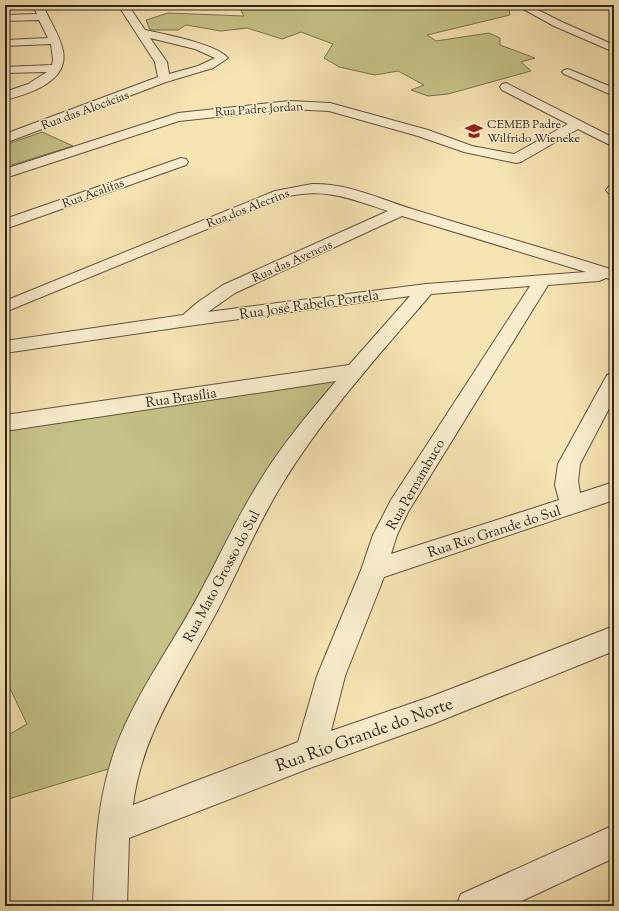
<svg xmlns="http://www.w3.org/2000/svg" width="619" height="911" viewBox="0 0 619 911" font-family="'Sorts Mill Goudy',serif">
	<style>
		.green { fill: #c4c287; stroke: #787251 }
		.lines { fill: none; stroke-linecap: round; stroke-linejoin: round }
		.minor-casing { stroke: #5e5341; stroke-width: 2 }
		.minor { fill: #f9edcd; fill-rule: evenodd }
		.labels { text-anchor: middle; stroke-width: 3; stroke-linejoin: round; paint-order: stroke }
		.far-street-label { font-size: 12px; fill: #2c231b; stroke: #f9edcd }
		.far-poi-label { font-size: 12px; fill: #2c231b; stroke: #f9edcd; text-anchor: start }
		.street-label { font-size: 14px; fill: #2c231b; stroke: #f9edcd }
		.near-street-label { font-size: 17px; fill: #2c231b; stroke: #f9edcd }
	</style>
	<rect width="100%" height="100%" fill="#f6e4b2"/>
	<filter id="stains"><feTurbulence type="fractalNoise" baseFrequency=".005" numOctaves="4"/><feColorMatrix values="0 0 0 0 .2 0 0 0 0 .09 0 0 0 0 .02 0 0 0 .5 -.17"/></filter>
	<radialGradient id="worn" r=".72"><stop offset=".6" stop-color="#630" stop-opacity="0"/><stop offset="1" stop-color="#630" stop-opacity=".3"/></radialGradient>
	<path class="green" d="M238 5H511L517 8 509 9 510 15 427 35 436 41 489 33 500 38V45L535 58 521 62 531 71 448 94 428 96 411 90 424 85 398 71 375 75 339 67 324 58 333 44 301 32 282 39 247 28 221 31 186 25 178 30H150L146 20 168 13 244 16Z
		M42 132 73 146 5 167V145Z
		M356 371 318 416 125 764 5 800V737L27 724 5 678V423Z"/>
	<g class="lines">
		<g class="minor-casing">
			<path id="minor" d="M33 5H43C49 20 60 35 63 51 69 82 28 94 5 100V92L28 84 47 72 5 73V67L52 65 53 60 51 44 5 46V40L48 38 39 20 5 21V15L37 14Z
				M118 5H128L145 30C163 34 217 44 228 58L213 68 166 82 5 143V134L158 77 155 62ZM150 38 195 49 215 58 198 66 169 74 167 62Z
				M516 5H528L562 22 614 45V52L554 26Z
				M568 69 614 88V96L564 74 562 72 564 70Z
				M506 83 614 138V147L578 129 521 162 516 163 464 152 418 136 329 111 290 109 179 121 5 178V169L178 113 290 101 330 103 428 130 472 146 514 154 568 124 502 90 500 87 502 84Z
				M181 158 186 159 188 162 186 165 5 229V219Z
				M312 184C347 183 380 199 412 209 479 230 547 249 614 270V280L606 278 599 281 548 285 408 512 397 535 391 554 559 500 555 485 558 464 607 375 614 373V399L580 464 578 481 580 493 614 482V500L384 577 345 676 331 731 430 697 614 626V651L430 725 310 768 129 838 127 906H93C95 859 96 811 110 765 127 707 163 659 192 607 215 567 233 524 258 484 280 447 308 414 336 381L5 431V415L349 365 410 296 188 326 5 353V341L183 315 198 302 223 285 388 211C351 199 325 187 285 197L5 312V301L275 191ZM402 216 586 272 426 284 208 312 235 293ZM530 286 391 500 373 535 361 570 317 676 298 742 133 805C141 738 178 684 209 626 236 578 255 527 284 481 326 413 380 354 431 294Z
				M614 185V194L608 193 606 190 609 186Z
				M614 825V858L511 906H456L461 894Z"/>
		</g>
		<use href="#minor" class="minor"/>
	</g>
	<defs>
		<g id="school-bare" transform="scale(1.38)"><path d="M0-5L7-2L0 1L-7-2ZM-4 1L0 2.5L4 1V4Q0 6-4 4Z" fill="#8f2418" stroke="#f9edcd" stroke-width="2.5" paint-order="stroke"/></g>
	</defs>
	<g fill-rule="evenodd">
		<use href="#school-bare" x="474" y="131"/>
	</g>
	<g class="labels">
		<g class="far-street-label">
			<text transform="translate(259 109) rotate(-4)" y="4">Rua Padre Jordan</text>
			<text transform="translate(85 110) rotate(-20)" y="4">Rua das Alocácias</text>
			<text transform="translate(93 193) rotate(-20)" y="4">Rua Acalifas</text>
			<text transform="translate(248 208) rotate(-21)" y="4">Rua dos Alecrins</text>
			<text transform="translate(292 261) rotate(-24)" y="4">Rua das Avencas</text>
		</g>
		<g class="far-poi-label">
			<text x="487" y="128">CEMEB Padre<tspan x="487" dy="14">Wilfrido Wieneke</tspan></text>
		</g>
		<g class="street-label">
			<text transform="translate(309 304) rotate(-8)" y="5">Rua José Rabelo Portela</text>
			<text transform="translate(181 397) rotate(-8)" y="5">Rua Brasília</text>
			<text transform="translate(415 484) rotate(-60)" y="5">Rua Pernambuco</text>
			<text transform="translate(494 531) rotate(-18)" y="5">Rua Rio Grande do Sul</text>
			<text transform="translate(221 576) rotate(-62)" y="5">Rua Mato Grosso do Sul</text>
		</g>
		<g class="near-street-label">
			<text transform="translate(364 734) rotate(-20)" y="6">Rua Rio Grande do Norte</text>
		</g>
	</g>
	<rect width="619" height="911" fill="none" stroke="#f6e4b2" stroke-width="20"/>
	<rect x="6" y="6" width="607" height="899" fill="none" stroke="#2c231b" stroke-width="2"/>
	<rect x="10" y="10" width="599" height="891" fill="none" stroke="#2c231b"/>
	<rect width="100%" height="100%" filter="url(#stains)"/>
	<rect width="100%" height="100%" fill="url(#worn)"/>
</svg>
